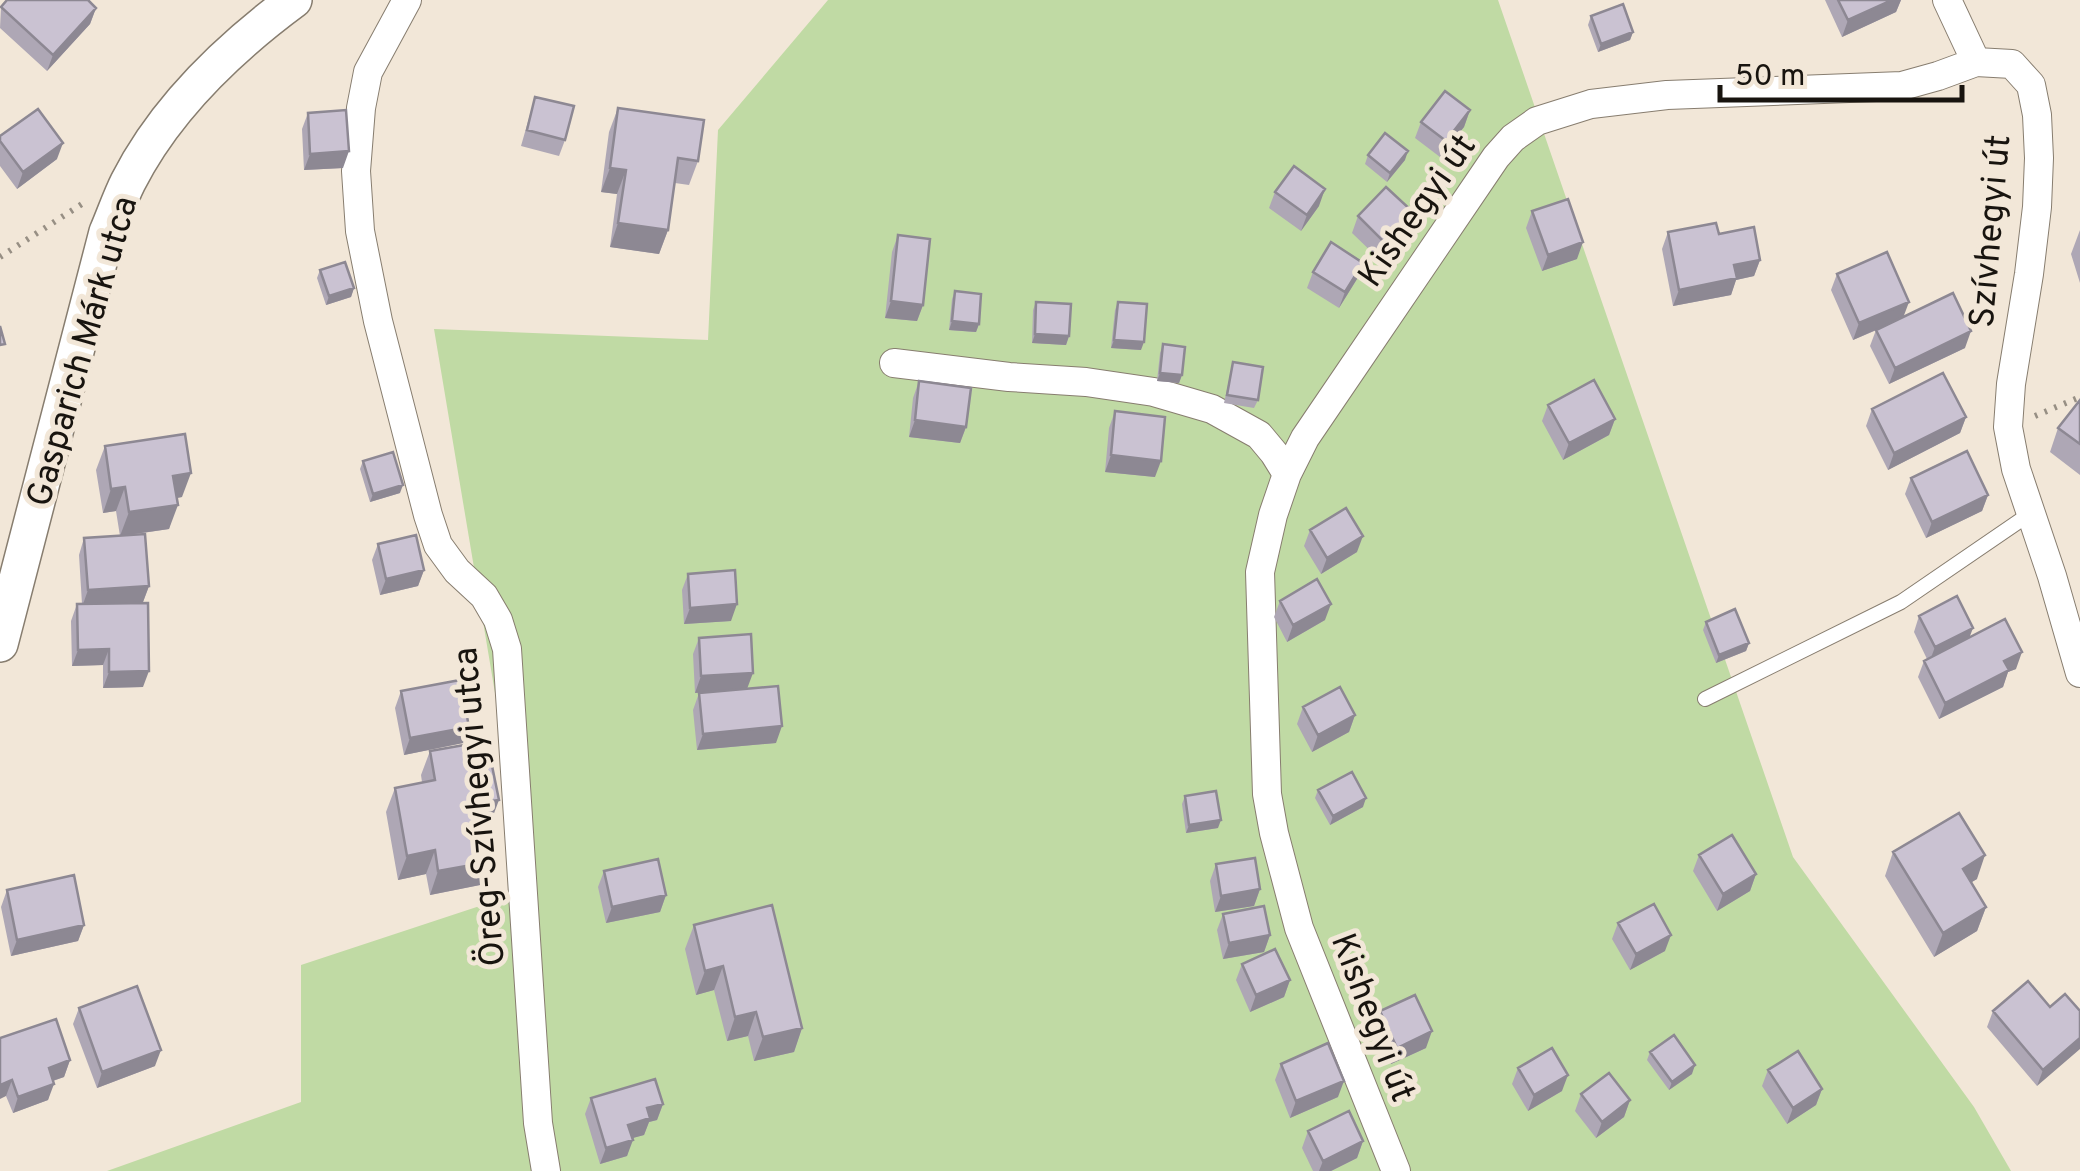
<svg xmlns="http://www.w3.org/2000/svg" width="2080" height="1171" viewBox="0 0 2080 1171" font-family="Overpass,sans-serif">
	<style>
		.green { fill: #c0daa4 }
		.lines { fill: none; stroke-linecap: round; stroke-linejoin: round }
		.service-casing { stroke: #877d6f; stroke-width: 16 }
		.minor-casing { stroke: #877d6f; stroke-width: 30 }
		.tertiary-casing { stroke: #877d6f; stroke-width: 38 }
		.path { stroke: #978f84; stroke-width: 6; stroke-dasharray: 2.5 8; stroke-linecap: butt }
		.service { stroke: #fff; stroke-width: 14 }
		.minor { stroke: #fff; stroke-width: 28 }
		.tertiary { stroke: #fff; stroke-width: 35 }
		.wall { fill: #aea7b5 }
		.shaded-wall { fill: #8d8893 }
		.building { fill: #cac2d2; stroke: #8d8893; stroke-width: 2.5 }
		.labels { text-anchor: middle; stroke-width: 10; stroke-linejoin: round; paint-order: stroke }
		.street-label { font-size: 35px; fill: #18140f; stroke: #f2e7d8 }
	</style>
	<rect width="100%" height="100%" fill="#f2e7d8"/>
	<path class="green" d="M828 0H1498L1793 857 1974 1107 2011 1171H107L301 1102V965L528 890 434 329 708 340 718 130Z"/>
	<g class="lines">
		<g class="service-casing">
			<path id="service" d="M1705 699 1901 602 2031 513"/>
		</g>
		<g class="minor-casing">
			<path id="minor" d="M407 0 368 72 361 108 356 171 360 231 378 321 428 515 438 545 457 571 484 596 498 620 507 649 538 1123 546 1171
				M1947 0 1976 62 2012 64 2031 85 2037 115 2039 158 2037 207 2029 274 2011 384 2008 427 2016 469 2052 576 2080 673
				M894 363 1009 377 1086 382 1154 392 1212 409 1259 435 1274 453 1287 474
				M1396 1171 1299 928 1274 833 1267 794 1260 572 1273 515 1287 474 1305 438 1496 157 1513 138 1537 121 1591 104 1667 95 1902 86 1938 76 1976 62"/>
		</g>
		<g class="tertiary-casing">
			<path id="tertiary" d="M0 644 107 232C114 216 120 198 128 182 165 109 229 48 294 0"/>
		</g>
		<path class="path" d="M0 257 82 204
			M2035 416 2080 397"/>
		<use href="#service" class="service"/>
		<use href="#minor" class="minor"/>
		<use href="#tertiary" class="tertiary"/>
	</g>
	<path class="wall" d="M1825 0H1901L1896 12 1842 37Z
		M1 7 96 8 90 24 47 71 0 28Z
		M1591 16 1633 32 1630 40 1598 52 1588 25Z
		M535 97 565 140 559 156 521 146Z
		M618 108 698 161 689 185 675 183 668 230 659 254 610 247 617 194 601 192 609 132Z
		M1470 110 1464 127 1440 157 1415 138 1421 122Z
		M308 113 343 168 304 170 302 129Z
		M0 136 57 159 17 189 0 166Z
		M1368 155 1405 160 1387 182 1365 164Z
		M1275 192 1319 206 1301 231 1269 208Z
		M1532 211 1577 259 1542 271 1526 228Z
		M1413 212 1407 228 1378 258 1352 233 1358 216Z
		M2080 230V283L2071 254Z
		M1668 232 1719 234 1760 260 1754 276 1736 280 1731 295 1673 306 1662 249Z
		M898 235 923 305 917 321 885 318 892 252Z
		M320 270 354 288 351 297 326 305 317 278Z
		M1313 272 1357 279 1339 308 1307 288Z
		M1837 274 1903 317 1965 348 1889 384 1870 346 1876 330 1879 329 1853 340 1831 290Z
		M955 291 979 324 976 332 949 330 952 299Z
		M1036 302 1069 336 1066 345 1032 343 1033 310Z
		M1118 302 1141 350 1111 348 1115 310Z
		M1163 344 1182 375 1179 383 1157 381 1160 353Z
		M1233 362 1258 400 1254 408 1224 403Z
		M919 381 966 427 960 443 909 437 913 398Z
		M2080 400V475L2050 452 2058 428Z
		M1548 405 1615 419 1609 435 1563 460 1542 421Z
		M1872 409 1966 417 1960 433 1888 470 1866 426Z
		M1115 411 1155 477 1105 472 1109 428Z
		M105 446 182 497 177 498 169 529 129 535 149 586 143 602V687L103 688V665L72 666 71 621 77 604H82L79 555 84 538 120 536 116 511 103 513 96 470Z
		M363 461 400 493 370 502 360 469Z
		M1911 478 1988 495 1982 511 1926 538 1905 494Z
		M1310 530 1357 552 1321 574 1304 546Z
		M378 544 424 570 418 586 380 595 372 560Z
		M688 574 731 621 684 624 682 590Z
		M1280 601 1325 620 1287 642 1274 617Z
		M1919 616 1969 637 2016 669 2008 672 2003 687 1939 719 1918 677 1924 661 1927 659 1914 632Z
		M1706 622 1749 643 1746 651 1716 663 1703 630Z
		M699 638 747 689 776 743 697 750 693 710 699 693 729 691 695 693 693 654Z
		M401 691 463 743 404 755 395 708Z
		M1303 707 1355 715 1349 732 1312 752 1297 724Z
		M430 751 473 759 490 824H487L494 861 485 884 430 895 426 874 398 880 386 812 395 788 422 782 421 775Z
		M1318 790 1363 807 1330 825 1315 798Z
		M1185 796 1218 828 1186 833 1182 804Z
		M1893 852 1977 879 1971 882 1986 907 1977 931 1934 957 1885 876Z
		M1699 855 1756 874 1750 891 1717 911 1693 871Z
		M1216 864 1260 889 1254 906 1215 912 1210 881Z
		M604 871 666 895 660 912 606 923 598 887Z
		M7 890 84 925 78 941 11 956 1 907Z
		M1223 914 1270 935 1264 952 1223 959 1217 930Z
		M1618 923 1665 951 1630 970 1612 939Z
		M694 925 802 1028 794 1052 754 1061 748 1036 727 1041 714 990 696 995 685 949Z
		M1242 964 1290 980 1284 997 1250 1012 1236 980Z
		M2050 1007 2080 1011 2037 1086 1987 1027 1993 1011Z
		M79 1008 155 1066 97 1088 73 1024Z
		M1380 1011 1426 1048 1391 1064 1374 1027Z
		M0 1038 70 1060 64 1077 53 1081 48 1100 13 1113 6 1096Z
		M1650 1052 1692 1074 1669 1090 1647 1060Z
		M1281 1064 1338 1097 1290 1118 1275 1080Z
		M1518 1068 1562 1091 1528 1111 1512 1084Z
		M1768 1070 1822 1089 1816 1105 1787 1124 1762 1086Z
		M1581 1094 1630 1100 1624 1117 1596 1138 1575 1111Z
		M591 1098 663 1104 657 1120 649 1122 644 1135 632 1138 627 1156 600 1164 585 1114Z
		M1308 1131 1363 1141 1357 1158 1331 1171H1313L1302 1148Z"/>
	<path class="shaded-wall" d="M1892 0H1901L1896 12 1842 37 1848 20Z
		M96 8 90 24 47 71 53 55Z
		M1633 32 1630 40 1598 52 1601 44Z
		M1470 110 1464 127 1440 157 1446 141Z
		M63 143 57 159 17 189 23 172Z
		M349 151 343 168 304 170 310 154Z
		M1408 151 1405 160 1387 182 1390 173Z
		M610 168 626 170 617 194 601 192Z
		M1325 189 1319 206 1301 231 1307 215Z
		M1413 212 1407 228 1378 258 1384 242Z
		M618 223 668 230 659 254 610 247Z
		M1583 242 1577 259 1542 271 1548 255Z
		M1760 260 1754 276 1736 280 1731 295 1673 306 1679 290 1734 265Z
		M1363 263 1357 279 1339 308 1345 292Z
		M354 288 351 297 326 305 329 296Z
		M891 301 923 305 917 321 885 318Z
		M1909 302 1903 318 1853 340 1859 323Z
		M952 321 979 324 976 332 949 330Z
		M1971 331 1965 348 1889 384 1895 368Z
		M1035 334 1069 336 1066 345 1032 343Z
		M1114 340 1144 342 1141 350 1111 348Z
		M1160 373 1182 375 1179 383 1157 381Z
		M1966 417 1960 433 1888 470 1894 453Z
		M1615 419 1609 435 1563 460 1569 443Z
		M915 420 966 427 960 443 909 437Z
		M1111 455 1161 461 1155 477 1105 472Z
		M191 473 182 497 165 500 173 476Z
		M403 485 400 493 370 502 373 494Z
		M125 487 116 511 103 513 111 489Z
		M1988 495 1982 511 1926 538 1932 522Z
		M178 505 169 529 120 536 129 512Z
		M1363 536 1357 552 1321 574 1327 558Z
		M424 570 418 586 380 595 386 579Z
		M149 586 143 602 82 607 88 590Z
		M737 604 731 621 684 624 690 608Z
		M1331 604 1325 620 1287 642 1293 625Z
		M1973 628 1967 644 1929 663 1935 647Z
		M1749 643 1746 651 1716 663 1719 655Z
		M109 649 103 665 72 666 78 650Z
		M2022 652 2016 669 2008 672 2003 687 1939 719 1945 703 2004 661Z
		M149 671 143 687 103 688 109 672Z
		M753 673 747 689 695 693 701 676Z
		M1355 715 1349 732 1312 752 1318 735Z
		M782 726 776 743 697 750 703 734Z
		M469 727 463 743 404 755 410 738Z
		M1366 798 1363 807 1330 825 1333 816Z
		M499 800 490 824 475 826 483 802Z
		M1221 820 1218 828 1186 833 1189 825Z
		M435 850 426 874 398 880 407 856Z
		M1985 855 1977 879 1954 893 1963 869Z
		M494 861 485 884 430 895 438 871Z
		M1756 874 1750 891 1717 911 1723 894Z
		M1260 889 1254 906 1215 912 1221 896Z
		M666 895 660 912 606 923 612 907Z
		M1986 907 1977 931 1934 957 1943 933Z
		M84 925 78 941 11 956 17 940Z
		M1270 935 1264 952 1223 959 1229 943Z
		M1671 935 1665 951 1630 970 1636 954Z
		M723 966 714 990 696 995 705 971Z
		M1290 980 1284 997 1250 1012 1256 995Z
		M756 1012 748 1036 727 1041 735 1017Z
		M802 1028 794 1052 754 1061 763 1037Z
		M1432 1031 1426 1048 1391 1064 1397 1048Z
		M2080 1038V1049L2037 1086 2043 1070Z
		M161 1050 155 1066 97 1088 102 1072Z
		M70 1060 64 1077 43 1084 49 1068Z
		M1695 1065 1692 1074 1669 1090 1672 1082Z
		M1568 1075 1562 1091 1528 1111 1534 1095Z
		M12 1080 6 1096 0 1099V1085Z
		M1344 1081 1338 1097 1290 1118 1296 1101Z
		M54 1084 48 1100 13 1113 18 1097Z
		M1822 1089 1816 1105 1787 1124 1793 1108Z
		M1630 1100 1624 1117 1596 1138 1602 1122Z
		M663 1104 657 1120 649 1122 644 1135 622 1141 628 1125 647 1108Z
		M633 1140 627 1156 600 1164 606 1148Z
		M1363 1141 1357 1158 1331 1171H1319L1323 1161Z"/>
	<path class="building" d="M7 0H88L96 8 53 55 1 7Z
		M1838 0H1892L1848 20Z
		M1623 4 1633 32 1601 44 1591 16Z
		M1445 91 1470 110 1446 141 1421 122Z
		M535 97 574 106 565 140 527 130Z
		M618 108 704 120 698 161 678 158 668 230 618 223 626 170 610 168Z
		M38 109 63 143 23 172 0 141V136Z
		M346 110 349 151 310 154 308 113Z
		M1385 133 1408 151 1390 173 1368 155Z
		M1294 166 1325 189 1307 215 1275 192Z
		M1386 187 1413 212 1384 242 1358 216Z
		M1568 199 1583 242 1548 255 1532 211Z
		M1716 223 1719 234 1754 227 1760 260 1734 265 1737 278 1679 290 1668 232Z
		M898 235 930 239 923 305 891 301Z
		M1331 242 1363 263 1345 292 1313 272Z
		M1887 252 1909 302 1859 323 1837 274Z
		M345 262 354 288 329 296 320 270Z
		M955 291 981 294 979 324 952 321Z
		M1953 293 1971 331 1895 368 1876 330Z
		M1036 302 1071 304 1069 336 1035 334Z
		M1118 302 1147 304 1144 342 1114 340Z
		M0 326 5 344 0 345Z
		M1163 344 1185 347 1182 375 1160 373Z
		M1233 362 1263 367 1258 400 1227 395Z
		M1943 373 1966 417 1894 453 1872 409Z
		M1594 380 1615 419 1569 443 1548 405Z
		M919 381 971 388 966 427 915 420Z
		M2080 400V444L2058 428Z
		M1115 411 1165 417 1161 461 1111 455Z
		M185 434 191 473 173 476 178 505 129 512 125 487 111 489 105 446Z
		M1967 451 1988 495 1932 522 1911 478Z
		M393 452 403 485 373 494 363 461Z
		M1346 508 1363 536 1327 558 1310 530Z
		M145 534 149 586 88 590 84 538Z
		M416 535 424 570 386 579 378 544Z
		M735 570 737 604 690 608 688 574Z
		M1317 579 1331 604 1293 625 1280 601Z
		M1957 596 1973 628 1935 647 1919 616Z
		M148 603 149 671 109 672V649L78 650 77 604Z
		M1735 609 1749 643 1719 655 1706 622Z
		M2005 619 2022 652 2004 661 2009 670 1945 703 1924 661Z
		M751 634 753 673 701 676 699 638Z
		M460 680 469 727 410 738 401 691Z
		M778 686 782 726 703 734 699 693Z
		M1340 687 1355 715 1318 735 1303 707Z
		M470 744 473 759 490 756 499 800 483 802 494 861 438 871 435 850 407 856 395 788 435 780 430 751Z
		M1352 772 1366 798 1333 816 1318 790Z
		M1216 791 1221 820 1189 825 1185 796Z
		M1959 813 1985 855 1963 869 1986 907 1943 933 1893 852Z
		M1732 835 1756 874 1723 894 1699 855Z
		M1255 858 1260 889 1221 896 1216 864Z
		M658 859 666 895 612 907 604 871Z
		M74 875 84 925 17 940 7 890Z
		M1654 904 1671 935 1636 954 1618 923Z
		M772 905 802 1028 763 1037 756 1012 735 1017 723 966 705 971 694 925Z
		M1264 906 1270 935 1229 943 1223 914Z
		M1275 949 1290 980 1256 995 1242 964Z
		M2028 981 2050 1007 2065 994 2080 1011V1038L2043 1070 1993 1011Z
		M137 986 161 1050 102 1072 79 1008Z
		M1415 995 1432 1031 1397 1048 1380 1011Z
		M56 1019 70 1060 49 1068 54 1084 18 1097 12 1080 0 1085V1038Z
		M1674 1035 1695 1065 1672 1082 1650 1052Z
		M1328 1043 1344 1081 1296 1101 1281 1064Z
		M1552 1048 1568 1075 1534 1095 1518 1068Z
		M1798 1051 1822 1089 1793 1108 1768 1070Z
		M1609 1073 1630 1100 1602 1122 1581 1094Z
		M655 1079 663 1104 647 1108 650 1118 628 1125 633 1140 606 1148 591 1098Z
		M1349 1111 1363 1141 1323 1161 1308 1131Z"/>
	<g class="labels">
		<g class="street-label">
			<text transform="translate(1416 210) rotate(-55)" y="12">Kishegyi út</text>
			<text transform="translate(1989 231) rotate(-85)" y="12">Szívhegyi út</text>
			<text transform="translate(81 351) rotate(-74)" y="12">Gasparich Márk utca</text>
			<text transform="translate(478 807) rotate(-95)" y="12">Öreg-Szívhegyi utca</text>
			<text transform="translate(1374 1017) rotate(69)" y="12">Kishegyi út</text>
		</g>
	</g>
	<path d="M1720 85v15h242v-15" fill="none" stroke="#18140f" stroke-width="5"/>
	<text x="1735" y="85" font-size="30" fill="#18140f" stroke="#f2e7d8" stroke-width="8" paint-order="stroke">50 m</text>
</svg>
